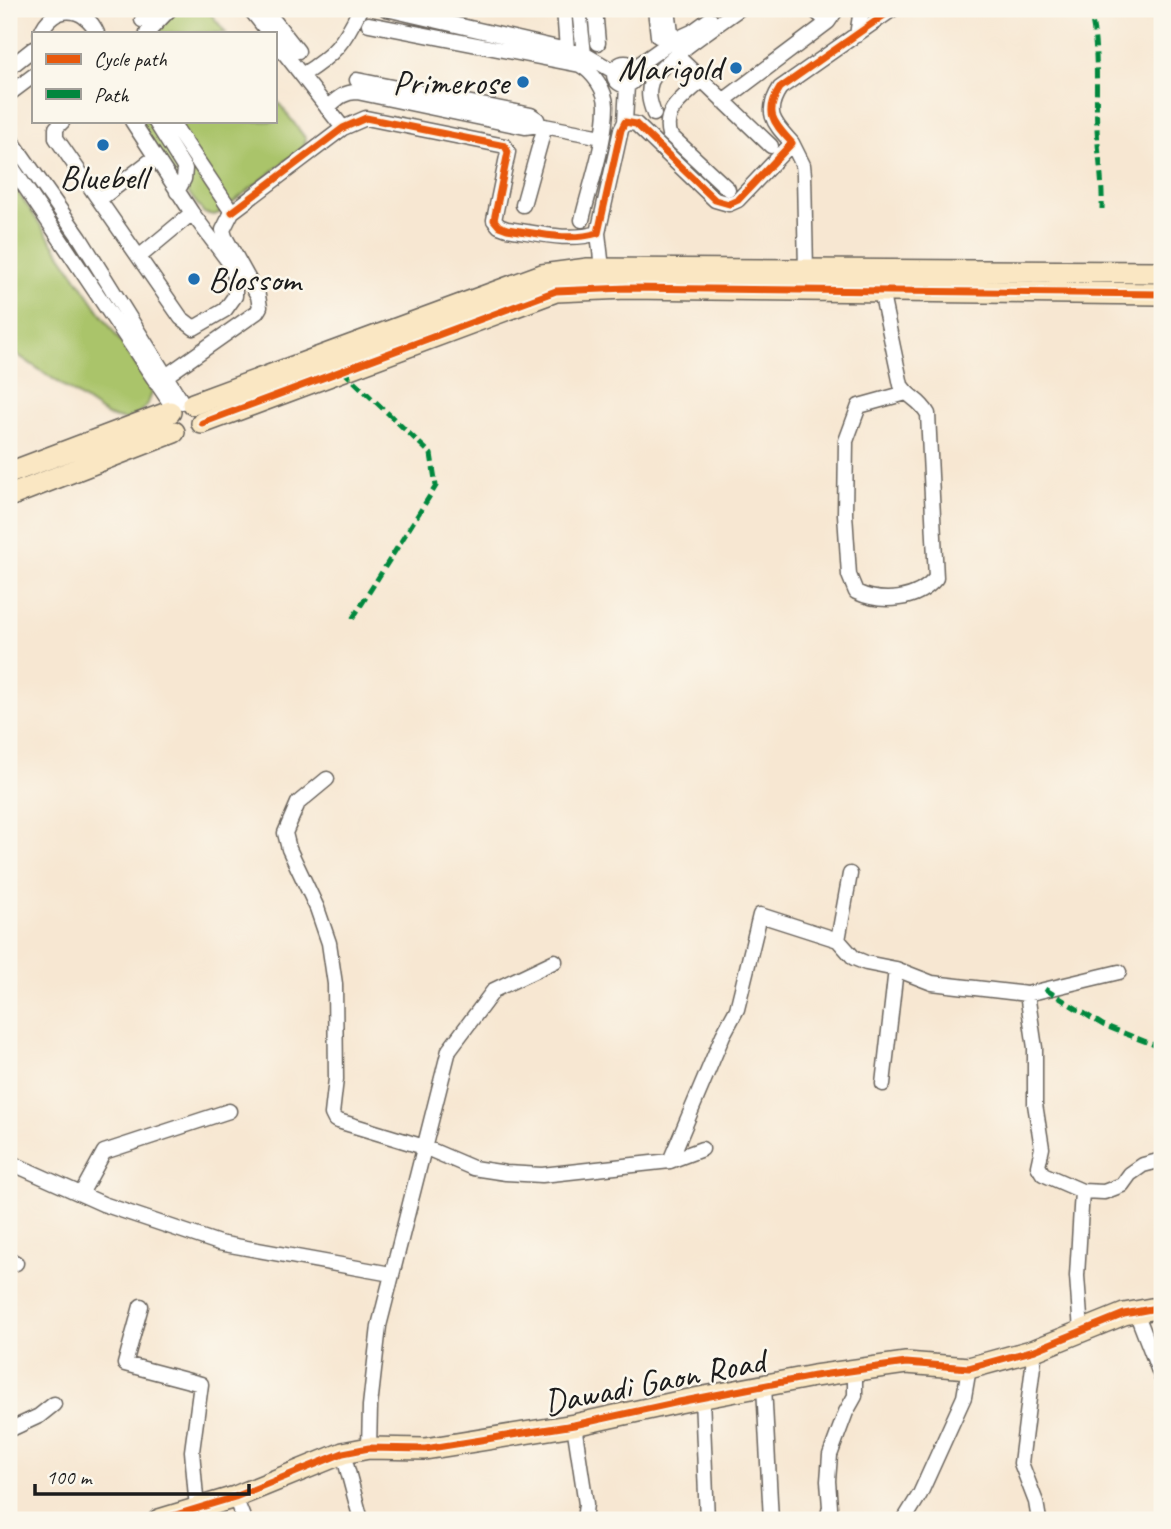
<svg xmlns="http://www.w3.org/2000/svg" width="1171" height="1529" viewBox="0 0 1171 1529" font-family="Caveat,sans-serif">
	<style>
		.green { fill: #aac46a; stroke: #637043; stroke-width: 2 }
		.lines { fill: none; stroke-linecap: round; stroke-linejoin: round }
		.street-casing { stroke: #69635c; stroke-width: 17 }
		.secondary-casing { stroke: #69635c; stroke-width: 24 }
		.street { stroke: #fff; stroke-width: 14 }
		.secondary { stroke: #fae7c3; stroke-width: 21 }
		.quiet { stroke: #00873e; stroke-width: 5; stroke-dasharray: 10 5; stroke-linecap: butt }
		.cycleway-casing { stroke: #fbf7ec; stroke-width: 11 }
		.cycleway { stroke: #e8590c; stroke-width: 7 }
		.poi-dot { fill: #1f6fb2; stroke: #fbf7ec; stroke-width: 2.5 }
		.labels { text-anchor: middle; stroke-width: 5; stroke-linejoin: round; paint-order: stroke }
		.poi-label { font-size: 35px; fill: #1c1c1c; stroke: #fbf7ec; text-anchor: end }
		.street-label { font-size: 35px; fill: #1c1c1c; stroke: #fbf7ec }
	</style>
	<rect width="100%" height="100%" fill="#fbf7ec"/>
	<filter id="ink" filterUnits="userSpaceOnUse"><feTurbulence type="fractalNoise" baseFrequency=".0143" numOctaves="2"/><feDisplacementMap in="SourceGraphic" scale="14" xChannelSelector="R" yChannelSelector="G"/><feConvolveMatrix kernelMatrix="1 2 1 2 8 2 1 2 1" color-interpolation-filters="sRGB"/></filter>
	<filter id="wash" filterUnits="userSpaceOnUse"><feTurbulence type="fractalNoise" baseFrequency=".00686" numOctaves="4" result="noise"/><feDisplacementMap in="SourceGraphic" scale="28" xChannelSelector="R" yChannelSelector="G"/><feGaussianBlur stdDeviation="1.57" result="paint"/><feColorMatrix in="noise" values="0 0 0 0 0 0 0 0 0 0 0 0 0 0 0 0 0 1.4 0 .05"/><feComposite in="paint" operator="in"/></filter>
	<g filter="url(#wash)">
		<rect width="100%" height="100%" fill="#f7e7d2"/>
		<path class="green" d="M158 9H207L226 33H140Z
			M275 98 306 139 304 147 219 213 214 215 204 213 134 121H275Z
			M9 179 148 382 152 393 147 406 139 413 126 420 108 416 9 349Z"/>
	</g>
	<g filter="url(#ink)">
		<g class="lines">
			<g class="street-casing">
				<path id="street" d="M250 9 269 33
					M265 9 298 51
					M386 9 584 54 615 72
					M564 9 567 50
					M579 9 584 54
					M595 9 598 43
					M655 9 658 36
					M813 9 828 22
					M142 20 151 9
					M369 24 580 65C593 72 606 90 606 106 606 142 590 185 582 220
					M41 33C52 4 85 5 97 33
					M147 33 170 9
					M857 35 860 16 866 9
					M275 41 343 128
					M672 41 692 32 710 19
					M677 56 771 146
					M614 74a11 11 0 1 1 22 0a11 11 0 1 1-22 0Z
					M9 68 33 49
					M634 68 672 41 668 9
					M302 75C334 55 344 43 360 9
					M357 80 531 115 537 119 539 125
					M702 80C686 96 662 109 669 134L728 189
					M9 94 33 76
					M723 101 828 22 837 9
					M327 108C337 99 343 92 357 92L525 127 539 125 602 137
					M654 114C650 103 647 94 651 82 660 62 719 24 739 9
					M63 121 56 128V138L181 318 194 328 225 310 235 296V276L228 261 192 213 132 121
					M155 121 185 169 184 179 177 192
					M625 122 627 85
					M9 137 80 238 182 402
					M792 143 803 165 804 175 806 270
					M9 163 173 407
					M99 200 154 158
					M523 205 545 126
					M232 212 343 128 366 118 505 146 508 152 494 220 499 226 507 229C537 233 569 242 598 233L621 130 625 122 636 124 715 200 729 204 738 200 792 143C775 124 763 114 780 88L893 9
					M598 233 603 277
					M139 257 192 213
					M880 286 901 385C909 399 919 398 928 414L936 578C917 601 882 604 856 592L849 575 845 514 846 441 859 406 906 393
					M156 383 257 312 260 307 258 296 225 237 223 230 232 212 171 121
					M327 779 298 803 285 833 289 849 317 908 329 943 335 984 336 1079 332 1114 335 1120 424 1147 473 1168 506 1173 542 1175 670 1161 702 1149
					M850 874 838 940 854 958 866 963 896 969 932 983 1027 994 1035 1048V1104L1042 1148 1038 1166 1043 1174 1082 1191 1077 1276 1081 1331
					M1027 994 1119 972
					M883 1084 896 969
					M670 1161 723 1035 737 1009 760 915 838 940
					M9 1162 103 1204 219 1243 391 1274
					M1082 1191 1104 1192 1122 1185 1130 1174 1143 1165 1162 1160
					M81 1194 104 1152 229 1111
					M9 1259 16 1263
					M141 1306 125 1364 201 1384 192 1451 197 1509
					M1136 1312 1162 1379
					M1035 1350 1021 1463 1036 1502 1039 1520
					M764 1386 771 1520
					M702 1397 707 1520
					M574 1425 586 1504 584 1520
					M9 1430 39 1416 54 1404
					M369 1448 370 1406 379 1326 449 1050 494 990 555 961
					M343 1453 361 1520
					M235 1497 244 1520
					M827 1520 830 1507 828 1481 830 1455 846 1412 855 1396V1370
					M904 1520 920 1494 964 1397 969 1368"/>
			</g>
			<g class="secondary-casing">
				<path id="secondary" d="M193 404 542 275 588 269 1162 272
					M202 423 556 291 627 288 1162 294
					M9 473 170 412
					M9 496 174 432
					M159 1520 235 1497 343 1453 369 1448 425 1449 574 1425 679 1402 814 1376 906 1363 969 1368 1035 1350 1124 1314 1162 1307"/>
			</g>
			<use href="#street" class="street"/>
			<use href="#secondary" class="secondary"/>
			<path class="quiet" d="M1089 9C1100 45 1095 89 1097 128 1098 155 1103 181 1102 209
				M343 371 431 454 436 486 351 621
				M1045 989 1103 1025 1162 1048"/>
			<g class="cycleway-casing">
				<path id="cycleway" d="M232 212 343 128 366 118 505 146 508 152 494 220 499 226 507 229C537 233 569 242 598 233L621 130 625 122 636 124 715 200 729 204 738 200 792 143C775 124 763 114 780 88L893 9
					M202 423 556 291 627 288 1162 294
					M159 1520 235 1497 343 1453 369 1448 425 1449 574 1425 679 1402 814 1376 906 1363 969 1368 1035 1350 1124 1314 1162 1307"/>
			</g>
			<use href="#cycleway" class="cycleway"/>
		</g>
	</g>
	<g class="poi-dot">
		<circle cx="736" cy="68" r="7"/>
		<circle cx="523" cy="82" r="7"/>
		<circle cx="103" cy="145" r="7"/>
		<circle cx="194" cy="279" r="7"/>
	</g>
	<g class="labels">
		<g class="poi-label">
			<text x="722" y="80">Marigold</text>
			<text x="509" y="94">Primerose</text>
			<text x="103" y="189" text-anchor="middle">Bluebell</text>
			<text x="208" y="291" text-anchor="start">Blossom</text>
		</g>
		<g class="street-label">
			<text transform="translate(654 1381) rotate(-11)" y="12">Dawadi Gaon Road</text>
		</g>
	</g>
	<rect width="1171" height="1529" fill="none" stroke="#fbf7ec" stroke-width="35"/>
	<rect x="32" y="32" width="245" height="91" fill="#fbf7ec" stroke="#a29f99" stroke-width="2"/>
	<rect x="46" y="54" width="35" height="10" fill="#e8590c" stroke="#a29f99" stroke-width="2"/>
	<text x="94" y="66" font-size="21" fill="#1c1c1c">Cycle path</text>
	<rect x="46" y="89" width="35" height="10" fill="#00873e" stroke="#a29f99" stroke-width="2"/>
	<text x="94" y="102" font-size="21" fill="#1c1c1c">Path</text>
	<path d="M35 1484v10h214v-10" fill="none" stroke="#1c1c1c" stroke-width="3.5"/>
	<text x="46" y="1484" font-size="21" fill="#1c1c1c" stroke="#fbf7ec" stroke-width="5" paint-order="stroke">100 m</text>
</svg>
